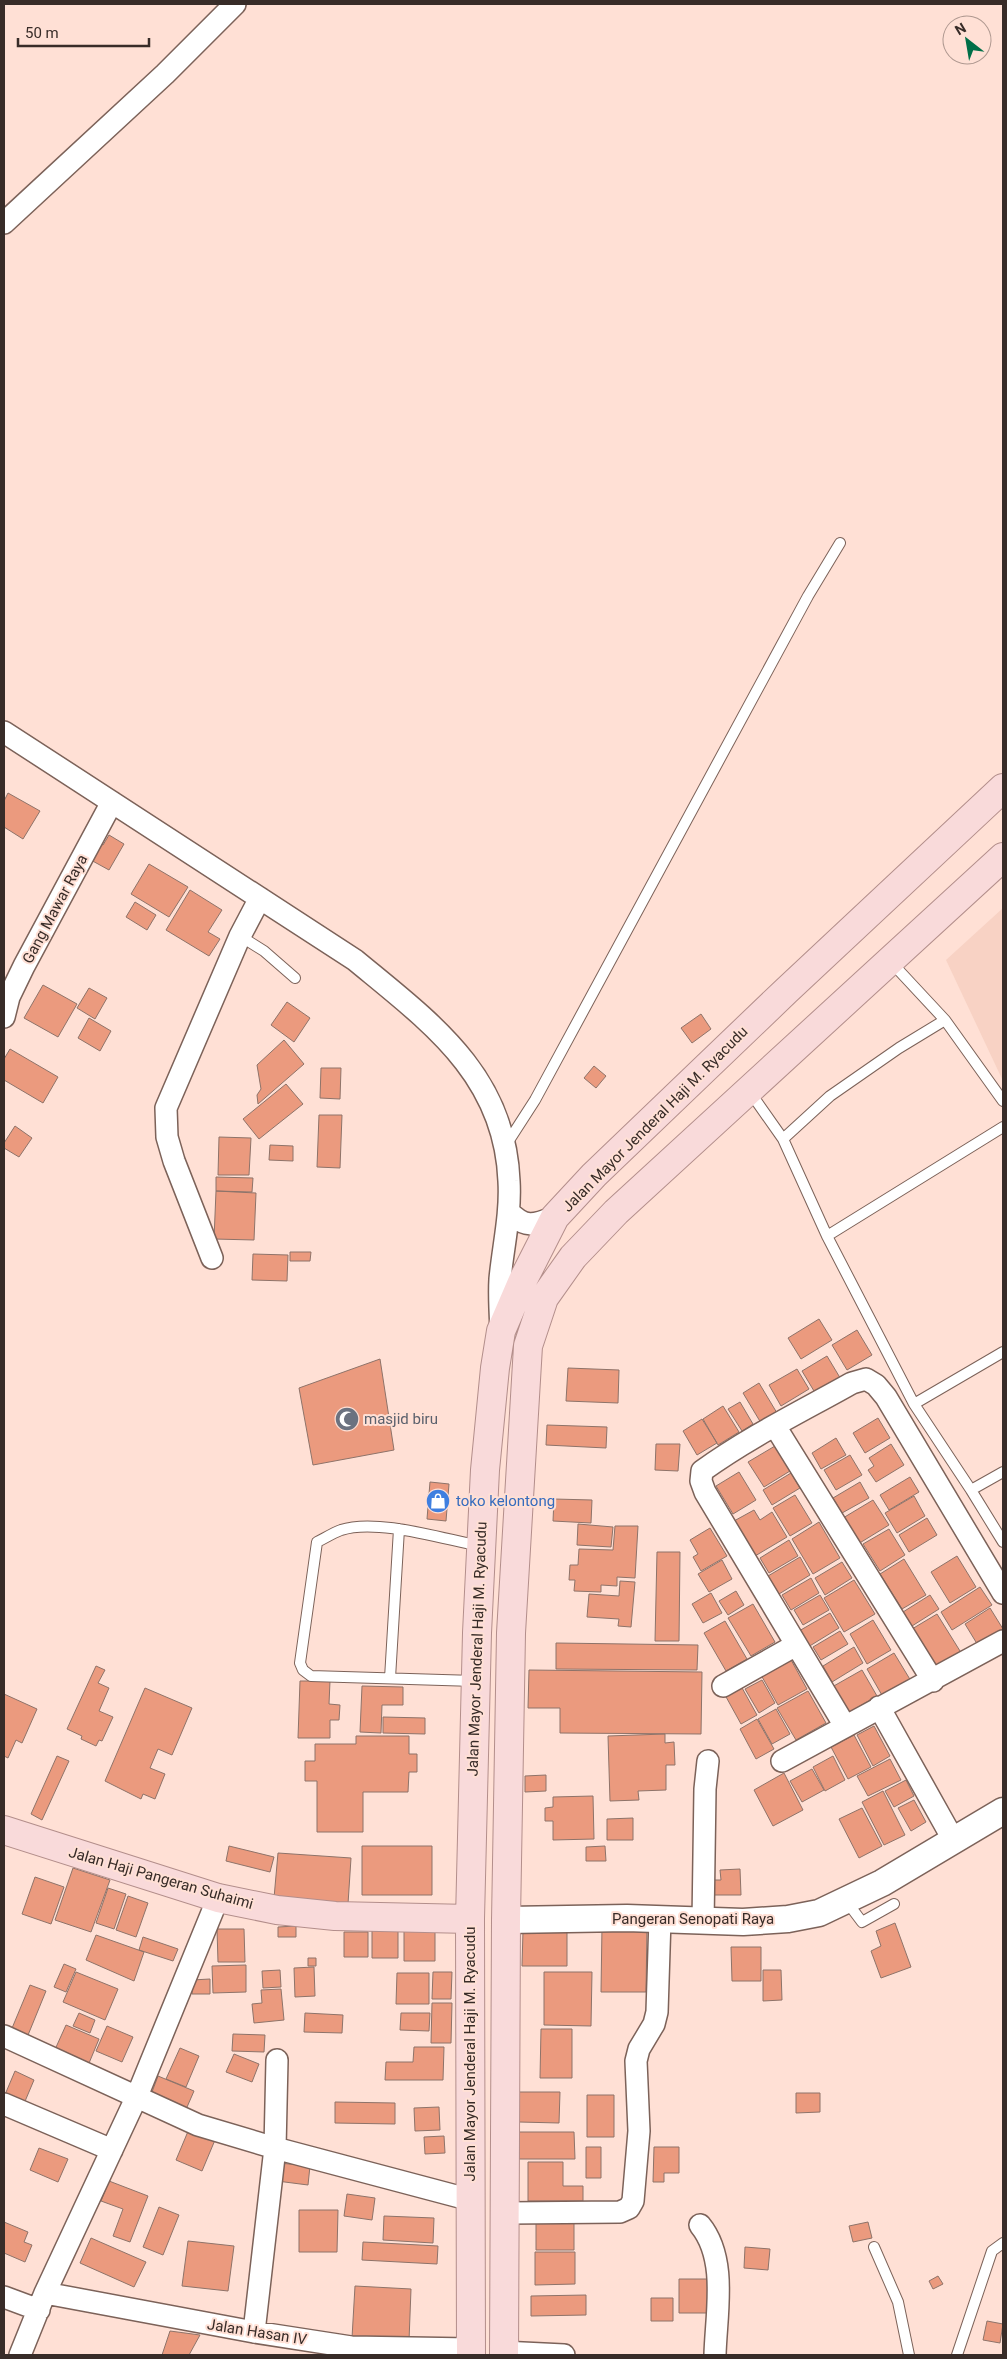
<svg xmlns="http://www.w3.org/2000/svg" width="1007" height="2359" viewBox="0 0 1007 2359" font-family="Roboto,sans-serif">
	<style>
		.built { fill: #f8d2c4 }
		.building { fill: #eb9a7e; stroke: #8e7369 }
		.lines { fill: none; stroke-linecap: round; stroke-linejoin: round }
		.service-casing { stroke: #7c6259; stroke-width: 12 }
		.minor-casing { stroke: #7c6259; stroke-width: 24 }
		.tertiary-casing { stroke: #7c6259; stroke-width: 29 }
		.primary-casing { stroke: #b38e8b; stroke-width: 30 }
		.service { stroke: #fff; stroke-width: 10 }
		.minor { stroke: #fff; stroke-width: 21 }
		.tertiary { stroke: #fff; stroke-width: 26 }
		.primary { stroke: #f9dada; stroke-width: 28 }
		.labels { text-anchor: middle; stroke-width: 4; stroke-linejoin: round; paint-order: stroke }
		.street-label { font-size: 15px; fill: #382c28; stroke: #ffe0d5 }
		.worship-label { font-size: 15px; fill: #5b616d; stroke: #ffe0d5; text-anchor: start }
		.shop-label { font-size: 15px; fill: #366cbe; stroke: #ffe0d5; text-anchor: start }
	</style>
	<rect width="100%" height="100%" fill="#ffe0d5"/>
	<path class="built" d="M1003 908V1081L946 960Z"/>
	<path class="building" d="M8 793 40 811 23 839 4 827V801Z
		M109 835 124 844 109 870 89 859 98 842 103 845Z
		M149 864 188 887 169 917 131 894Z
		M190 890 222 910 208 932 220 939 209 956 166 930Z
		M135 902 156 915 147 930 126 917Z
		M43 985 77 1004 58 1037 24 1018Z
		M89 988 107 998 95 1019 77 1008Z
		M287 1002 310 1018 294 1042 271 1025Z
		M701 1014 711 1029 692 1043 681 1028Z
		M89 1018 111 1031 100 1051 78 1038Z
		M284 1040 304 1064 258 1104 257 1095 261 1089 257 1065Z
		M10 1049 58 1077 43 1103 4 1080V1059Z
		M594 1066 606 1076 596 1088 584 1078Z
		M321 1068H341L340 1099 320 1098Z
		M286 1084 303 1104 259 1139 243 1119Z
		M319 1115H342L340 1168 317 1167Z
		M15 1126 32 1138 19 1157 4 1148V1143Z
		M219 1137 251 1138 249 1175H218Z
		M270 1145 293 1146V1161L269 1160Z
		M216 1177 253 1178 252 1192 216 1191Z
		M216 1191 256 1193 254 1240 214 1239Z
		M290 1252H311L310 1261H290Z
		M253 1254 288 1255 287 1281 252 1280Z
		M819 1319 832 1340 801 1359 788 1338Z
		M857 1330 872 1355 847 1370 832 1345Z
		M827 1356 842 1381 817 1396 802 1371Z
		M380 1359 394 1450 313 1465 299 1388Z
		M568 1368 619 1370 618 1403 566 1401Z
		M797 1369 809 1389 781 1406 769 1385Z
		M759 1383 777 1413 761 1423 743 1393Z
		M740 1402 753 1424 742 1431 728 1409Z
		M723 1406 739 1432 718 1445 703 1419Z
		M878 1418 890 1438 865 1453 853 1433Z
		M702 1419 717 1443 697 1455 683 1431Z
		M547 1425 607 1427 606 1448 546 1445Z
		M836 1438 846 1455 821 1469 812 1453Z
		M656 1444H680L678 1471 655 1470Z
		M891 1444 904 1465 876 1482 868 1470 874 1466 869 1458Z
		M775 1446 790 1471 764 1487 748 1462Z
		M850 1455 862 1475 836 1490 824 1470Z
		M739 1472 756 1500 733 1514 716 1486Z
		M791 1473 800 1488 772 1505 763 1490Z
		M910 1477 919 1492 889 1510 880 1495Z
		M430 1482 449 1484 446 1521 427 1519Z
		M860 1482 869 1498 842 1513 833 1498Z
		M795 1495 812 1523 790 1536 773 1508Z
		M914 1496 925 1516 897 1533 885 1513Z
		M554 1499 592 1500 591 1523 553 1521Z
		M873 1500 889 1525 858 1544 843 1518Z
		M754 1510 760 1520 772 1512 787 1537 755 1556 734 1521Z
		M927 1518 937 1535 909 1552 899 1535Z
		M819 1522 840 1558 813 1574 792 1539Z
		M578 1524 613 1527 611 1547 577 1545Z
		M615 1526H638L635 1578 617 1577V1586L601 1585V1592L574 1591 575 1580H569L570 1565H578L579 1549 613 1550Z
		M710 1528 727 1556 701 1571 693 1557 698 1554 690 1540Z
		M889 1529 905 1555 880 1571 863 1544Z
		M789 1540 798 1556 769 1573 760 1558Z
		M657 1552H680L679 1641H655Z
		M957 1556 976 1587 950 1603 931 1572Z
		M800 1557 810 1575 779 1594 768 1576Z
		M904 1559 926 1595 902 1609 880 1574Z
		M722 1560 732 1579 709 1592 698 1574Z
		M842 1562 852 1578 825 1595 815 1578Z
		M811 1578 819 1593 791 1610 782 1595Z
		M854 1580 875 1614 844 1632 824 1598Z
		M620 1581 635 1582 631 1627 618 1626 619 1619 587 1617 589 1594 619 1596Z
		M980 1587 992 1605 952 1630 941 1612Z
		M736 1591 744 1605 728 1615 719 1601Z
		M711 1593 722 1613 703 1623 692 1604Z
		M820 1595 829 1610 803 1625 794 1610Z
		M930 1595 939 1609 912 1626 903 1612Z
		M753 1604 775 1642 751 1656 728 1618Z
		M990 1608 1003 1629V1633L979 1647 965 1624Z
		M830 1613 839 1628 808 1647 799 1631Z
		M937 1614 965 1659 940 1674 912 1629Z
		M873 1620 891 1650 867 1664 850 1634Z
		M725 1621 747 1659 726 1671 704 1633Z
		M840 1631 848 1644 821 1660 813 1647Z
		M556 1643 698 1645 697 1670 556 1669Z
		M854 1647 863 1663 832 1682 823 1666Z
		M894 1653 911 1681 883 1697 867 1669Z
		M790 1658 807 1689 778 1705 761 1675Z
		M96 1666 105 1670 98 1683 109 1688 99 1711 113 1717 102 1741 99 1740 96 1746 81 1739 82 1736 67 1729Z
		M529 1670 702 1672 701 1734 560 1733V1708H528Z
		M862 1670 877 1696 848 1713 832 1687Z
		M762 1680 775 1703 759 1713 745 1689Z
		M300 1681H330L329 1704 340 1705 339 1720H330V1738H298Z
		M362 1686 403 1687V1705H382L381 1733 360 1732Z
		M741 1686 757 1715 741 1724 725 1695Z
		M145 1688 192 1708 172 1755 158 1749 150 1768 165 1774 155 1799 143 1794 141 1799 105 1781Z
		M808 1691 826 1723 796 1740 777 1708Z
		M4 1694 37 1709 22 1743 16 1740 8 1758 4 1756Z
		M776 1709 790 1734 772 1744 758 1719Z
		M383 1717 425 1718V1734L383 1733Z
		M757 1719 774 1749 756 1759 740 1729Z
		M874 1726 890 1756 873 1766 857 1735Z
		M665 1734V1743L674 1742 675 1765H666V1790L638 1791 639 1800 610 1801 608 1736Z
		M854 1735 871 1767 848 1779 831 1747Z
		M356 1736H409V1754H417V1772H409L408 1792H363V1832H317V1781H305V1761H315V1744H356Z
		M57 1756 69 1761 42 1820 31 1814Z
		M833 1756 845 1780 825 1791 813 1767Z
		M890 1759 901 1780 868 1796 857 1776Z
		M812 1769 824 1790 802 1802 790 1781Z
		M784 1773 803 1810 773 1826 754 1790Z
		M546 1775V1791L525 1792V1776Z
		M906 1780 914 1796 894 1807 885 1791Z
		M883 1791 905 1835 884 1845 862 1802Z
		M593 1796 594 1839 553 1840V1821H545V1808L553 1807V1797Z
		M914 1800 926 1822 911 1831 898 1808Z
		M862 1808 882 1846 859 1858 839 1819Z
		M633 1818V1840H607V1819Z
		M229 1846 274 1857 270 1872 226 1861Z
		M362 1846H432V1895H362Z
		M605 1846 606 1861H586V1847Z
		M278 1853 351 1858 348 1904 274 1898Z
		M73 1868 110 1880 91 1932 55 1920Z
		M740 1869 741 1895H713V1880H721L720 1870Z
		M35 1877 64 1887 51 1924 22 1914Z
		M108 1888 126 1894 114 1929 96 1923Z
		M128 1896 148 1903 136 1937 116 1930Z
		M895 1923 911 1967 881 1978 871 1951 881 1946 876 1931Z
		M296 1926V1937H278V1927Z
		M602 1926H647L646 1992H601Z
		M217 1929H244L245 1962H218Z
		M404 1929H435V1961H404Z
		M372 1930H398V1958H372Z
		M523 1931H567V1966H522Z
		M344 1932H368V1957H344Z
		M96 1935 144 1952 134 1981 86 1960Z
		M143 1937 178 1949 173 1961 139 1950Z
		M731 1947H761V1981H732Z
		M308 1958H316V1966H308Z
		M64 1964 76 1969 66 1992 54 1987Z
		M246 1965V1992L213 1993 212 1966Z
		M314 1967 315 1996 295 1997 294 1968Z
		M280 1970 281 1987 263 1988 262 1971Z
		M763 1970H781L782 2000 763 2001Z
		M76 1972 118 1989 105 2020 63 2002Z
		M433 1972H452L451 1999H432Z
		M544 1972H592L591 2026 544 2025Z
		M397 1973H429V2004H396Z
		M210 1979V1994H192V1980Z
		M30 1985 46 1991 26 2040 10 2033Z
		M281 1989 284 2020 254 2023 252 2004 262 2003 261 1990Z
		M432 2003H452L451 2043H431Z
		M79 2013 95 2020 90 2033 73 2026Z
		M305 2013 343 2015 342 2033 304 2032Z
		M401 2013H430L429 2031 400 2030Z
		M66 2025 99 2039 87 2068 53 2054Z
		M107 2026 133 2037 122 2062 96 2051Z
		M541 2029H572V2078H540Z
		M233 2034 265 2035 264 2052 232 2051Z
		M414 2047H444L443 2080H385L386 2062H413Z
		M180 2048 199 2056 186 2087 166 2079Z
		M234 2054 259 2064 252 2082 226 2072Z
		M15 2071 34 2080 23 2106 4 2097Z
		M158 2076 194 2091 184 2114 149 2100Z
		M519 2092H560L559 2123 519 2122Z
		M796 2093H820V2112L796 2113Z
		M587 2095H614V2137H587Z
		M335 2102 395 2103V2124L335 2123Z
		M439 2107 440 2130 415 2131 414 2108Z
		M189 2129 215 2140 202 2171 176 2160Z
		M519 2132H574L575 2159H519Z
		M444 2136 445 2153 425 2154 424 2137Z
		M586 2147H601V2178H586Z
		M654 2147H679V2173H664V2182H653Z
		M39 2148 68 2159 58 2182 30 2170Z
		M528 2162H563V2186H583V2201H528Z
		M279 2163 310 2166 308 2185 277 2181Z
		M109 2181 148 2196 130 2242 113 2236 123 2209 101 2201Z
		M347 2194 375 2198 372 2220 344 2216Z
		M159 2207 179 2215 163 2255 143 2247Z
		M299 2210H338L337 2252H299Z
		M384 2216 434 2218 433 2243 383 2240Z
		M536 2218H574V2250H536Z
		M4 2222 28 2232 24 2242 32 2245 25 2262 4 2253Z
		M868 2222 872 2238 853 2242 849 2226Z
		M91 2238 146 2262 134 2287 80 2263Z
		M188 2241 234 2246 228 2291 182 2286Z
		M363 2242 438 2246 437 2264 362 2260Z
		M745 2247 770 2249 768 2270 744 2268Z
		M535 2252H575V2284L535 2285Z
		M938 2276 943 2284 933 2289 929 2281Z
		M679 2279H708V2313H679Z
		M355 2286 411 2289 409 2341 352 2338Z
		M586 2295V2315L531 2316V2296Z
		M651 2298H673V2321H651Z
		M987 2321 1003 2324 1000 2343 983 2340Z
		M170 2331 200 2335 189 2355H162Z"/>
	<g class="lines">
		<g class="service-casing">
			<path id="service" d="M240 936 264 951 295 978
				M891 962 945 1020 1003 1101
				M750 1092 783 1139 827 1236 914 1404 971 1490 1003 1472
				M783 1139 830 1096 899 1048 945 1020
				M506 1145 535 1100 808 596 840 543
				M827 1236 1003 1127
				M914 1404 1003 1352
				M971 1490 1003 1542
				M390 1678 399 1529
				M475 1681 311 1676 303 1670 300 1663 317 1542C325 1538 333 1533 341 1530 376 1518 443 1539 480 1546
				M847 1902 862 1922 894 1904
				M874 2247 898 2302 909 2355
				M957 2355 992 2251 1003 2243"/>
		</g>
		<g class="minor-casing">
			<path id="minor" d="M4 223 165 74 235 4
				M4 732 355 960C430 1022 505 1075 509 1181 511 1214 503 1247 500 1279 499 1296 500 1312 501 1329
				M4 1017 9 997 24 966 112 802
				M509 1212C526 1229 534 1225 555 1217
				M212 1258 174 1161 167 1137 166 1108 240 936 260 898
				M775 1426 933 1681
				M723 1686 796 1645
				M879 1707 954 1841
				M845 1726 705 1492 701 1481 702 1471C749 1437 802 1411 852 1383L866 1379 876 1385 886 1397 1003 1593
				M782 1761 1003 1641
				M703 1922 705 1789 708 1761
				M4 2036 198 2125 275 2148 471 2200
				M4 2104 112 2150
				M504 2213 620 2212 629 2208 633 2201 639 2131 636 2061 639 2049 654 2024 657 2012 660 1919
				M700 2225C728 2259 716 2314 715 2355
				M45 2293 254 2332 351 2347 471 2349
				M4 2297 39 2310
				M254 2332 275 2148 277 2060
				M504 2352 564 2355
				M20 2355 45 2293 137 2096 218 1898"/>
		</g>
		<g class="tertiary-casing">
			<path id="tertiary" d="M506 1920 627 1918 743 1922 788 1919 819 1913 882 1883 1003 1811"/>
		</g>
		<g class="primary-casing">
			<path id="primary" d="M4 1830 218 1898 277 1910 335 1916 470 1919
				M471 2355 470 1919 477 1633 485 1470 495 1368 501 1331 523 1280 555 1217 594 1175 786 991 1003 788
				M504 2355 506 1920 511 1633 528 1346 544 1298 573 1257 616 1212 1003 857"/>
		</g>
		<use href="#service" class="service"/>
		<use href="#minor" class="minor"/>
		<use href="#tertiary" class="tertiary"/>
		<use href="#primary" class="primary"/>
	</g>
	<defs>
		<g id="mosque-disc" transform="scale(1.25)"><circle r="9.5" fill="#6b7280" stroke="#ffe0d5"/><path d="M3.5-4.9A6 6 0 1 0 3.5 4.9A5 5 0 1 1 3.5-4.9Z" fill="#fff"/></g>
		<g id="shop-disc" transform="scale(1.25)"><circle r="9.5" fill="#3f7fe0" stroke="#ffe0d5"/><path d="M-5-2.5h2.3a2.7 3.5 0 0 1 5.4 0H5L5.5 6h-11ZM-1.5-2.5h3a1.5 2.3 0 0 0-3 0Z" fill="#fff"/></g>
	</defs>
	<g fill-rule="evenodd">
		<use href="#mosque-disc" x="347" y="1419"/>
		<use href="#shop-disc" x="438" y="1501"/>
	</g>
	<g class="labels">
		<g class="street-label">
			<text transform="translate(55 909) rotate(-62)" y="5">Gang Mawar Raya</text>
			<text transform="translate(655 1119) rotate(-45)" y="5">Jalan Mayor Jenderal Haji M. Ryacudu</text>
			<text transform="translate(477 1649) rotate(-88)" y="5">Jalan Mayor Jenderal Haji M. Ryacudu</text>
			<text transform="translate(161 1878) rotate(16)" y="5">Jalan Haji Pangeran Suhaimi</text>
			<text x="693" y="1924">Pangeran Senopati Raya</text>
			<text transform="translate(470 2054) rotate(-90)" y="5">Jalan Mayor Jenderal Haji M. Ryacudu</text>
			<text transform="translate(257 2332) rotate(9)" y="5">Jalan Hasan IV</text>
		</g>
		<g class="worship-label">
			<text x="364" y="1424">masjid biru</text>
		</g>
		<g class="shop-label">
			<text x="456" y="1506">toko kelontong</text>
		</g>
	</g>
	<rect width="1007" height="2359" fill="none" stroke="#382c28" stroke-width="10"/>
	<g transform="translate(967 40) rotate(329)"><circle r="24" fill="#ffe0d5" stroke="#af9890"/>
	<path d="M0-4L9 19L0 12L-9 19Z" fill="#006f48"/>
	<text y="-8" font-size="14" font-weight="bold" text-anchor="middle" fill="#382c28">N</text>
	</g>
	<path d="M18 38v8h131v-8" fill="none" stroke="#382c28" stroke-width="2.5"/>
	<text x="25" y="38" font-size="15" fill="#382c28" stroke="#ffe0d5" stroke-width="4" paint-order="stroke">50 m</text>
</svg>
